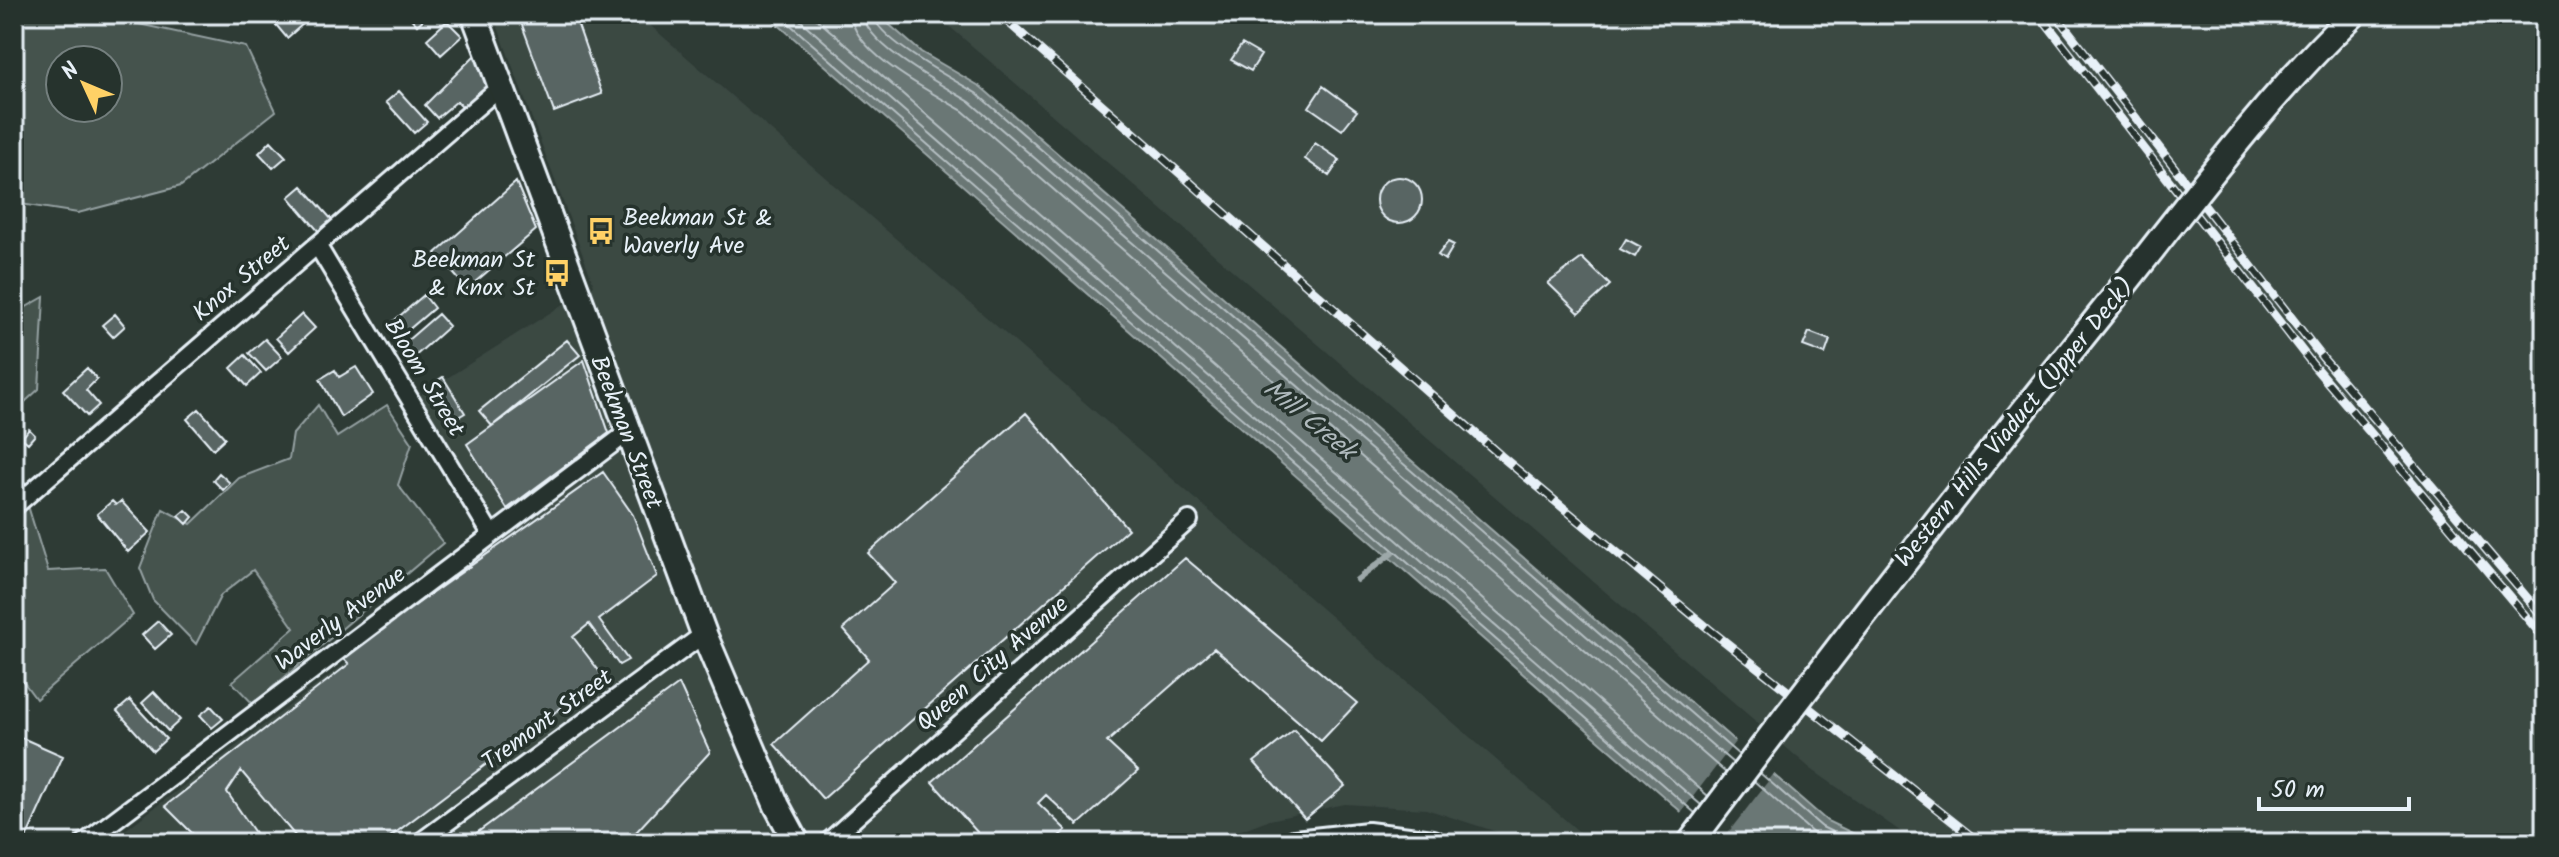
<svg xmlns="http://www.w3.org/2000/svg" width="2559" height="857" viewBox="0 0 2559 857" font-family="Kalam,sans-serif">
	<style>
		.built { fill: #3b4843 }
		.green { fill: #45524e; stroke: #96a2a3; stroke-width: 2; fill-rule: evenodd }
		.water { fill: #6b7775; stroke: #9da8a9; stroke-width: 2 }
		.pier { fill: #2e3b35 }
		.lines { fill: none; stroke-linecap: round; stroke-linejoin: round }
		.shore { stroke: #b6c0c4; stroke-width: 2 }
		.stream { stroke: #9da8a9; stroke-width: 6 }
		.building { fill: #596563; stroke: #e8f1f8; stroke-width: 2 }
		.street-casing { stroke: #e8f1f8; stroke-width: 22 }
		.secondary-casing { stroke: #e8f1f8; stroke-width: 30 }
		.street { stroke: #26332d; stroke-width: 16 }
		.secondary { stroke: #26332d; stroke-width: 24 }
		.rail-casing { stroke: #e8f1f8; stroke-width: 9 }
		.rail { stroke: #26332d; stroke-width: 6; stroke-dasharray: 18; stroke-linecap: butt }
		.secondary-bridge-casing { stroke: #e8f1f8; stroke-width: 30; stroke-linecap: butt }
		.secondary-bridge { stroke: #26332d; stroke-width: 24 }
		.labels { text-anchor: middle; stroke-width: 7; stroke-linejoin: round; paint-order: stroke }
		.poi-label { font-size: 24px; fill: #e8f1f8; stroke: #26332d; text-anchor: start }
		.street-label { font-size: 24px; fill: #e8f1f8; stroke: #26332d }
		.water-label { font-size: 26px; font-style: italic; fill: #b0babd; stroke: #26332d }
	</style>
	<rect width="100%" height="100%" fill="#2e3b35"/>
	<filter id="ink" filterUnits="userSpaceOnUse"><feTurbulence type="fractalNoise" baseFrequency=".0125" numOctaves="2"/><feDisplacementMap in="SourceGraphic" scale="16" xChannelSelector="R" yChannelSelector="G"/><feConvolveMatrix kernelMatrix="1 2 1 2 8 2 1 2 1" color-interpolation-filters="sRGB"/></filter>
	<g filter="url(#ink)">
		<path class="built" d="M493 14H637L1592 843H1531L1426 809 1345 804 1265 821 1207 843H108L504 543 417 397 594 285Z
			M935 14H2545V843H1917L1811 769Z"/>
		<path class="green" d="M14 14H92L246 47 276 111 181 186 78 213 14 203ZM60 60H108V108H60Z
			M44 297 39 389 14 412V314Z
			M318 405 337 437 387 405 412 443 398 485 443 543 253 704 232 682 294 628 253 570 221 595 196 644 153 600 140 568 163 509 191 524 239 478 289 459 293 434Z
			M14 460 48 571 105 568 133 615 36 699 14 669Z"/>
		<path class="water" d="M766 14H877L921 52 981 87 1827 821 1873 843H1717Z"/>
		<path class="pier" d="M1738 738 1776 771 1720 843H1711L1679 815Z"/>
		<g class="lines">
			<path class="shore" d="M778 14 1695 813
				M793 14 1701 805
				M811 14 1708 796
				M851 14C852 53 933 93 963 111L1726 773
				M863 14C865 45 944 86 970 102L1733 763
				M873 14C876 39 954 80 976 93L1739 755
				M1760 773 1822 827 1855 843
				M1754 781 1815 835 1832 843"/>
			<path class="stream" d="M1357 580 1392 553"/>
		</g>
		<path class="building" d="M267 14H295L303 24 287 38Z
			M407 14H430L417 25Z
			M518 14H574L602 94 554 112Z
			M447 21 462 36 441 55 427 39Z
			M1242 44 1261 55 1251 71 1231 60Z
			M475 55 487 87 464 108 457 101 437 118 425 105Z
			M1323 86 1357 111 1342 130 1309 107Z
			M399 91 427 122 414 133 386 102Z
			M271 141 286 157 273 168 259 153Z
			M1315 143 1340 160 1329 176 1305 159Z
			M1376 200a23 23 0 1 1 46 0a23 23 0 1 1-46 0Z
			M516 182 536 230 467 289 436 253Z
			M302 186 333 221 320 233 289 197Z
			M1626 239 1641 247 1635 257 1620 249Z
			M1448 242 1454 245 1445 260 1438 255Z
			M1582 258 1610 285 1579 313 1548 283Z
			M424 295 434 308 400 337 389 325Z
			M115 314 125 326 113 337 102 325Z
			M302 314 315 328 289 352 276 338Z
			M438 314 449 326 413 358 402 345Z
			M1809 332 1830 340 1825 354 1803 346Z
			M265 339 282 357 266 371 249 353Z
			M567 340 580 355 492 426 479 411Z
			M245 355 261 373 247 386 231 368Z
			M584 360 609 433 507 509 467 444Z
			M356 367 373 394 341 417 320 379 335 370 339 377Z
			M87 368 97 379 86 390 99 405 87 416 63 390Z
			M443 377 465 413 450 422 428 387Z
			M199 409 225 438 213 449 187 419Z
			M1026 413 1128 529 823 799 774 744 869 659 843 629 895 583 868 553Z
			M29 429 35 435 28 443 22 438Z
			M603 472 633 515 657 576 599 620 628 660 619 665 589 624 573 637 603 676 382 843H301L241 771 227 792 262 843H202L165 806 349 664 342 657Z
			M219 473 230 483 223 490 213 480Z
			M112 501 116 505 121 501 150 532 128 552 97 514Z
			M186 510 193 517 187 524 179 516Z
			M1185 558 1357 703 1321 741 1214 648 1107 742 1138 771 1078 825 1046 795 1038 803 1066 830 1051 843H987L932 782Z
			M158 621 171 635 155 649 142 635Z
			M679 684 710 752 626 843H463Z
			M154 692 180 720 168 731 142 703Z
			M130 700 166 739 153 751 117 711Z
			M211 706 223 719 212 728 200 715Z
			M1294 730 1345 786 1305 819 1254 762Z
			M20 737 63 756 24 843 14 839V750Z"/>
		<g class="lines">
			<g class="street-casing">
				<path id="street" d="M317 245 491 534
					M14 507 500 87
					M84 843 627 433
					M419 843 704 634
					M827 843 1189 520"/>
			</g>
			<g class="secondary-casing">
				<path id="secondary" d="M474 14 704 634 777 806 797 843
					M1295 843 1368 835 1433 843"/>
			</g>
			<use href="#street" class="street"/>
			<use href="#secondary" class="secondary"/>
			<g class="rail-casing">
				<path id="rail" d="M999 14 1501 456 1709 629 1980 843
					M2039 14 2313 365 2545 639
					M2055 14 2322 357 2545 619"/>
			</g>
			<use href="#rail" class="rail"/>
			<g class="secondary-bridge-casing">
				<path id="secondary-bridge" d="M1690 843C1829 658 1971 475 2116 295 2192 200 2266 98 2354 14"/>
			</g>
			<use href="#secondary-bridge" class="secondary-bridge"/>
		</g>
	</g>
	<defs>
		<g id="bus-bare" transform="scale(2.16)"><path d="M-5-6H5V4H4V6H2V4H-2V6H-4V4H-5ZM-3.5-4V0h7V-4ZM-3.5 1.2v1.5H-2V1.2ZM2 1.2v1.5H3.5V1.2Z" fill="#ffd166" stroke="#26332d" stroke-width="2.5" paint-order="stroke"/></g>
	</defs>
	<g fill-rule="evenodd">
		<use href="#bus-bare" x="601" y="231"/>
		<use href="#bus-bare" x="557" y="273"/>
	</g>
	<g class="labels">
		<g class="poi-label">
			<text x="623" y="225">Beekman St &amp;<tspan x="623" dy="28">Waverly Ave</tspan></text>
			<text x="535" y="267" text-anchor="end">Beekman St<tspan x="535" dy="28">&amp; Knox St</tspan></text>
		</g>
		<g class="street-label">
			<text transform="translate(241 278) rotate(-40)" y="8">Knox Street</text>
			<text transform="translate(425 377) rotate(59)" y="8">Bloom Street</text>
			<text transform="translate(2014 422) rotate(-51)" y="8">Western Hills Viaduct (Upper Deck)</text>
			<text transform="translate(627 432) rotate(69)" y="8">Beekman Street</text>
			<text transform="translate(340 618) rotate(-37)" y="8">Waverly Avenue</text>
			<text transform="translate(992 663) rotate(-41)" y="8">Queen City Avenue</text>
			<text transform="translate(547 719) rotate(-36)" y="8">Tremont Street</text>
		</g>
		<g class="water-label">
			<text transform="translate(1310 419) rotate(39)" y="9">Mill Creek</text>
		</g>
	</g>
	<rect width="2559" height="857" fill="none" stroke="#26332d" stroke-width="48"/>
	<rect x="24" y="24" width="2511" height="809" fill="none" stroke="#e8f1f8" stroke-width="3" filter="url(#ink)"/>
	<g transform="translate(84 84) rotate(314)"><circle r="38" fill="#26332d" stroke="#747f7e" stroke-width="2"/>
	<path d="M0-6L14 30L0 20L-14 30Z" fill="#ffd166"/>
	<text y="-12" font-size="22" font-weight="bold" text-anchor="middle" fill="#e8f1f8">N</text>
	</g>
	<path d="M2259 797v12h150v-12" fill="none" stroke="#e8f1f8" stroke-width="4"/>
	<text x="2271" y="797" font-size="24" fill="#e8f1f8" stroke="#26332d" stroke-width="6" paint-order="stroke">50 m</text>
</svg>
